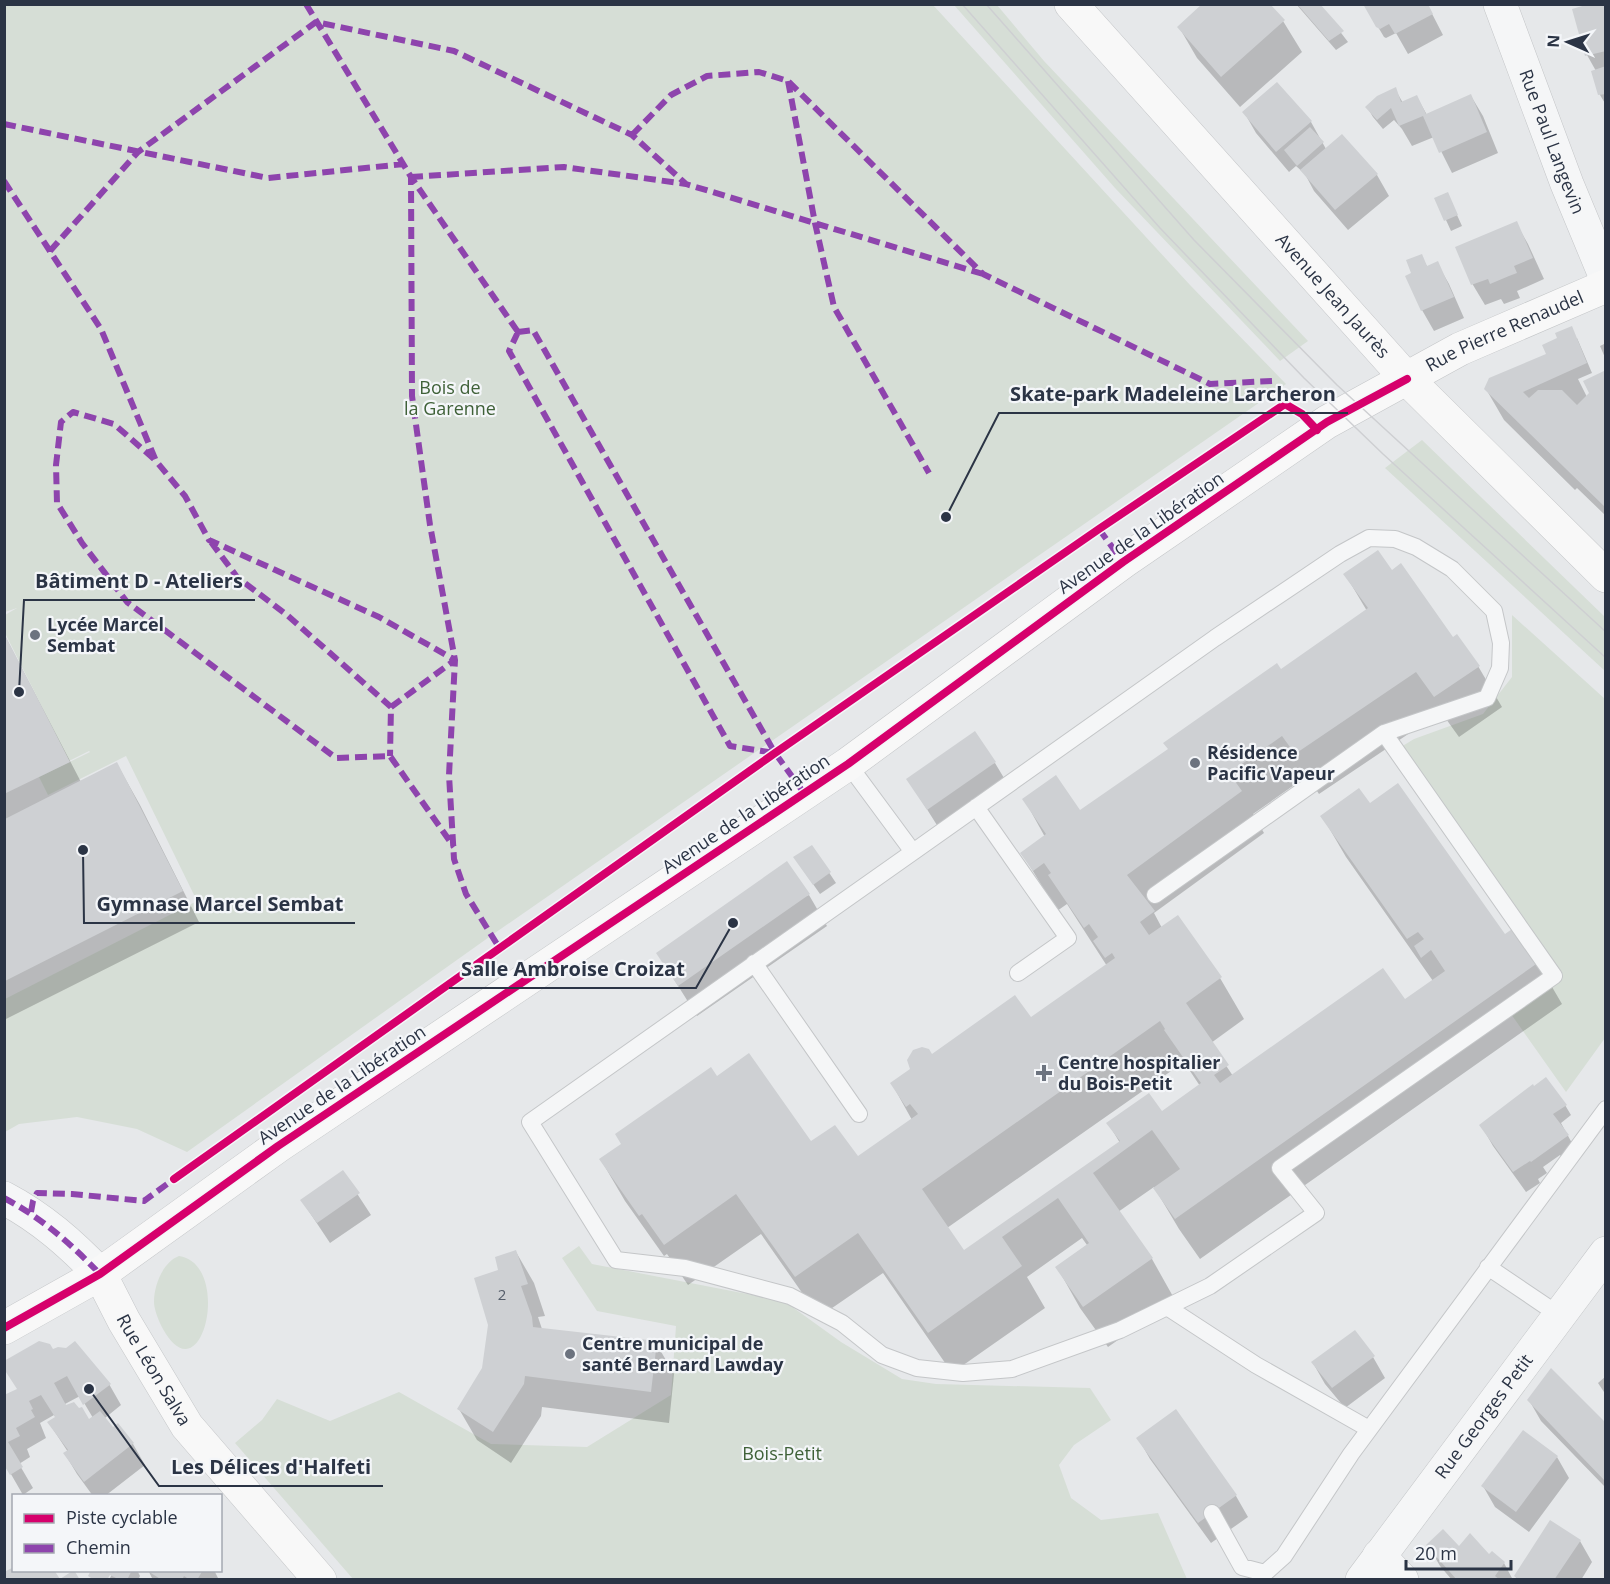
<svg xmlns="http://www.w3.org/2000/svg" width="1610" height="1584" viewBox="0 0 1610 1584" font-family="'Open Sans',sans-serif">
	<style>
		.green { fill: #d6ded6 }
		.shadow { fill: #0003; fill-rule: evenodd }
		.building { fill: #ced0d3; fill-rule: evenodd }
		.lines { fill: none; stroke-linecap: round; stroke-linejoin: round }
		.lane-casing { stroke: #c4c6c8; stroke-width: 18 }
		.street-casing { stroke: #c4c6c8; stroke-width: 34 }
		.secondary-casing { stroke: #c4c6c8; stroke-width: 34 }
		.lane { stroke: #f5f6f7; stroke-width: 16 }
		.street { stroke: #f5f6f7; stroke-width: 33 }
		.secondary { stroke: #f8f8f8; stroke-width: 33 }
		.tram { stroke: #cecfd2; stroke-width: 1.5 }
		.quiet { stroke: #8e44ad; stroke-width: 6; stroke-dasharray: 12 6; stroke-linecap: butt }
		.cycleway-casing { stroke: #f4f6f9; stroke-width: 11 }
		.cycleway { stroke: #d6006c; stroke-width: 8 }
		.poi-dot { fill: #6c737f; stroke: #f4f6f9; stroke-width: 2 }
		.labels { text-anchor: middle; stroke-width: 4.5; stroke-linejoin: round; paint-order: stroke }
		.number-label { font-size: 15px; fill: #545c69 }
		.street-label { font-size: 18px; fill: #2b3445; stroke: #f4f6f9 }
		.park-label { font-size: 18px; fill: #3f6138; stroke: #f4f6f9 }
		.poi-label { font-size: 18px; font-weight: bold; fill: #2b3445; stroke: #f4f6f9; text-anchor: start }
		.leader { fill: none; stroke: #2b3445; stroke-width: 2 }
		.callout-dot { fill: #2b3445; stroke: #f4f6f9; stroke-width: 2 }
		.callout-label { font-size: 20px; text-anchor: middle; font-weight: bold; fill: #2b3445; stroke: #f4f6f9; stroke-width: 4.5; stroke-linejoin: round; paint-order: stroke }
	</style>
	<rect width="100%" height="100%" fill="#e6e8ea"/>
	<path class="green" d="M5 5H933L1190 285 1286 384 492 935 187 1152 137 1129 77 1117 19 1124 5 1132V999L197 901 126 756 48 795 39 777 90 752 89 751 69 761 5 633V615L17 608 5 612Z
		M954 5H997L1044 61 1308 341 1280 361 1115 188Z
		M1422 440 1605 617V671L1385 468Z
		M1512 615 1605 699V1038L1566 1092 1511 1014 1561 976 1401 747 1414 739 1483 714 1512 677Z
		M579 1246 592 1264 784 1301 841 1342 902 1379 936 1384 1090 1388 1111 1420 1074 1445 1059 1465 1071 1498 1101 1520 1158 1513 1187 1579H353L235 1443 262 1420 277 1399 330 1421 399 1392 491 1444 587 1447 671 1395 676 1326 597 1311 562 1258Z
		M179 1256C221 1262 212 1347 186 1349 170 1350 154 1315 154 1302 154 1285 163 1262 179 1256Z"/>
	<path class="shadow" d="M1296 4H1319L1348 42 1336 50Z
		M1427 4 1443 35 1408 54 1396 33 1386 38 1384 37 1365 5Z
		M1606 4V105L1600 95 1593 72 1596 71 1587 55Z
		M1283 21 1302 52 1240 107 1197 58 1179 27Z
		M1277 84 1311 122 1326 149 1377 175 1389 196 1348 230 1314 191 1305 174 1296 166 1289 172 1256 133 1244 112Z
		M1395 89 1403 103 1417 97 1427 115 1471 96 1483 116 1498 153 1452 173 1434 137 1412 146 1402 129 1394 120 1383 129 1373 117 1367 107Z
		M1447 193 1462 226 1451 231 1436 198Z
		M1516 223 1528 244 1544 279 1517 291 1520 298 1504 304 1501 299 1485 305 1473 285 1457 248Z
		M1421 256 1428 268 1437 263 1449 284 1464 318 1434 331 1422 310 1413 274Z
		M1577 338 1592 373 1578 379 1587 397 1606 413V516L1577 488 1575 490 1504 420 1486 389Z
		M1606 343V360L1600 346Z
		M1391 572 1478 666 1502 707 1459 737 1441 712 1319 794 1307 776 1253 814 1264 833 1154 913 1162 928 1177 917 1220 978 1244 1019 1211 1043 1233 1076 1405 1001 1433 981 1346 857 1322 816 1369 805 1505 936 1538 963 1562 1004 1200 1259 1179 1229 1154 1187 1118 1212 1152 1259 1175 1300 1108 1347 1080 1308 1057 1267 1087 1245 1082 1238 1027 1277 1045 1308 952 1373 883 1273 819 1317 761 1234 688 1285 667 1254 664 1256 625 1201 601 1160 717 1078 811 1143 857 1158 912 1120 892 1084 931 1056 1030 1019 1107 966 1067 904 1057 911 1022 853 1045 837 1024 799 1080 812 1367 611 1345 574ZM1184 1062 1200 1086 1162 1113 1108 1123 1120 1143 963 1252 947 1228Z
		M4 634 81 782 117 764 140 805 199 922 4 1020Z
		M995 763 1007 783 940 830 908 779Z
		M812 847 836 883 820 894 801 867Z
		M809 895 827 926 697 1016 658 954Z
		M1565 1105 1571 1115 1561 1123 1579 1156 1567 1165 1560 1155 1543 1167 1547 1173 1538 1179 1540 1183 1526 1192 1493 1146 1481 1125Z
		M343 1172 371 1215 330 1243 302 1201Z
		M516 1252 534 1283 545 1316 538 1317 542 1329 656 1343 674 1374 669 1423 542 1407 541 1416 511 1463 477 1440 459 1409 484 1368 500 1271Z
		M53 1351 109 1384 121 1405 105 1418 113 1429 118 1425 133 1444 145 1465 105 1496H93L77 1474 65 1454 68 1452 49 1423 56 1418 54 1415 40 1423 46 1438 27 1449 30 1457 19 1464 33 1488 23 1495 4 1462V1397L18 1390ZM80 1396 93 1418 88 1421 66 1407 65 1404Z
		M1373 1357 1385 1378 1345 1408 1325 1384 1313 1363Z
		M1606 1376V1395L1598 1383Z
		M1529 1400 1606 1425V1488L1541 1421Z
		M1176 1412 1236 1496 1248 1517 1211 1543 1150 1459 1138 1438Z
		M1557 1457 1569 1478 1529 1532 1495 1507 1483 1486Z
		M1580 1541 1592 1562 1581 1580H1518L1515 1576Z
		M1428 1545 1460 1548 1489 1556 1504 1563 1513 1580H1452L1440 1566Z
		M114 1570H137L140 1576 138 1580H109Z
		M148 1570H214L219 1580H153Z"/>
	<path class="building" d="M1202 4H1270L1285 20 1221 77 1177 27Z
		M1297 4H1320L1344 31 1329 41Z
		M1363 4H1428L1433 14 1395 34 1389 24 1380 29 1376 27Z
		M1589 4H1606V51L1585 56 1572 9Z
		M1606 66V94L1598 95 1591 71Z
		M1277 82 1312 121 1276 152 1242 112Z
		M1396 87 1401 102 1417 95 1426 114 1471 94 1487 132 1439 153 1423 116 1399 126 1391 108 1377 120 1365 107 1377 96Z
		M1310 127 1324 142 1297 166 1284 150Z
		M1342 134 1378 174 1335 210 1300 170Z
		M1448 192 1458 215 1444 221 1434 198Z
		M1517 221 1533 258 1514 266 1517 273 1509 276 1490 284 1488 279 1471 285 1455 247Z
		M1422 254 1427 266 1438 261 1454 297 1421 311 1405 276 1411 273 1406 260Z
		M1572 326 1587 363 1523 392 1529 398 1538 390H1562L1577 405 1589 393 1583 381 1606 370V508L1484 389 1489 378 1546 354 1542 345 1557 338 1555 333Z
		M1378 550 1392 570 1401 563 1453 637 1457 634 1480 666 1434 697 1416 672 1295 754 1282 736 1229 773 1242 791 1127 875 1155 911 1140 922 1149 935 1178 915 1222 977 1186 1003 1229 1065 1214 1075 1220 1083 1383 968 1405 999 1445 971 1431 950 1421 958 1414 946 1424 939 1418 932 1407 939 1320 816 1359 788 1370 803 1398 783 1505 934 1515 927 1539 962 1175 1219 1153 1188 1180 1169 1152 1130 1093 1173 1153 1258 1083 1307 1055 1267 1089 1243 1058 1198 1002 1237 1022 1266 928 1333 858 1233 795 1277 736 1194 664 1245 642 1214 639 1216 599 1159 621 1144 615 1134 711 1067 717 1076 749 1053 811 1141 835 1125 858 1156 918 1114 910 1104 906 1107 890 1083 910 1069 907 1060 913 1050 922 1047 929 1049 932 1054 1015 995 1031 1017 1115 958 1112 953 1105 958 1093 941 1098 937 1089 924 1084 928 1048 875 1051 873 1044 863 1033 871 1020 853 1046 834 1022 799 1056 775 1080 810 1168 749 1163 743 1277 663 1281 669 1368 608 1343 574ZM1160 1021 1165 1029 1164 1030 1201 1083 1162 1111 1149 1093 1106 1123 1120 1141 964 1250 922 1189Z
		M4 633 70 762 4 794Z
		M975 731 996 762 927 810 906 779Z
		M117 762 183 891 5 981V819Z
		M812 845 831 872 813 885 793 857Z
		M787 861 810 894 678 986 656 953Z
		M1546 1077 1567 1105 1553 1114 1569 1135 1531 1162 1530 1161 1513 1172 1479 1125 1533 1084 1534 1086Z
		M343 1170 360 1193 317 1223 300 1200Z
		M516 1250 528 1284 521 1286 532 1317 533 1327 657 1341 651 1392 525 1376 524 1384 493 1432 457 1409 482 1368 488 1325 474 1278 498 1270 495 1257Z
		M1355 1330 1375 1356 1332 1388 1311 1362Z
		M39 1341 50 1344 53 1349 58 1347 66 1348 75 1341 111 1384 83 1405 67 1376 54 1383 66 1405 74 1402 79 1408 82 1407 89 1419 100 1411 113 1427 118 1423 134 1443 84 1482 63 1453 68 1450 47 1422 55 1417 41 1395 29 1401 33 1409 31 1410 35 1417 16 1428 20 1436 8 1442 23 1467 10 1475 4 1465V1395L17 1389 4 1369V1361Z
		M1551 1368 1606 1423V1482L1527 1400Z
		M1176 1409 1237 1495 1198 1523 1136 1438Z
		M1523 1430 1558 1456 1516 1512 1481 1486Z
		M1550 1520 1581 1540 1554 1580H1519L1514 1576Z
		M1443 1529 1459 1546 1470 1533 1489 1554 1492 1551 1505 1562 1495 1576 1500 1580H1457L1426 1545Z
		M14 1567V1570H54L60 1579 74 1570 80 1580H5L4 1572Z
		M91 1570H132L128 1578 120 1580 110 1575 107 1580H94L88 1576Z
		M146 1570H203L197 1580H190L184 1576 182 1580H162Z"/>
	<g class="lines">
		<g class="lane-casing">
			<path id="lane" d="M848 764 913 852 530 1122 616 1260 685 1268 790 1296 842 1323 882 1355 917 1368 963 1373 1012 1369 1120 1330 1210 1286 1316 1213 1280 1168 1554 976 1384 733
				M976 807 1068 938 1018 973
				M913 852 1215 638 1340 554 1369 538 1395 539 1416 547 1452 569 1494 611 1501 643 1500 668 1487 698 1384 733 1155 895
				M754 963 859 1114
				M1488 1267 1559 1315
				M1167 1307 1256 1365 1369 1429
				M1212 1513 1242 1567 1265 1573 1284 1556 1351 1454 1606 1109"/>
		</g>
		<g class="street-casing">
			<g id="street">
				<path id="s1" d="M1500 4 1567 184 1606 278"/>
				<path d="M4 1198C42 1218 71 1244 100 1274"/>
				<path d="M1379 1556 1402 1580"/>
				<path id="s2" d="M1362 1580 1606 1253"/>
			</g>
		</g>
		<g class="secondary-casing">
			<g id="secondary">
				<path id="s3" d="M1071 4 1407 379 1606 576"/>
				<path id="s4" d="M100 1274 124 1321 187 1426 320 1580"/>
				<path id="s5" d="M4 1328 100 1274 278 1146 848 764 1123 562 1327 422 1460 349 1606 286"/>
			</g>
		</g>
		<use href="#lane" class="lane"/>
		<use href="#street" class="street"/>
		<use href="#secondary" class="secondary"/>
		<path class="tram" d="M962 4 1160 228 1304 378 1383 454 1606 658
			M986 4 1194 240 1337 385 1606 632"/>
		<path class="quiet" d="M306 4 411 177 518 332
			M788 81 815 223 834 307 929 473
			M4 124 268 178 404 164
			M632 135 671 95 707 76 759 72 788 81 983 274 1210 384 1272 381
			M411 177 564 167 686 184
			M4 181 101 329 156 461 185 496 209 540 379 617 455 660 449 775 454 859 466 894 500 949
			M50 251 138 152 316 22 454 51 632 135 686 184 983 274
			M518 332 533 330 775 753 804 793
			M518 332 509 351 730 746 775 753
			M154 459 114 424 73 412 61 422 56 465 57 503 82 543 127 602 336 758 390 756 454 847
			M1099 529 1123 562
			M211 542 237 577 287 615 391 707 390 756
			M391 707 455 660 430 525 412 396 411 177
			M4 1198C42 1218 71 1244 100 1274
			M31 1212 33 1201 37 1193 72 1194 144 1201 174 1179"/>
		<g class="cycleway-casing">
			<path id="cycleway" d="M174 1179 775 753 1099 529 1285 404 1302 414 1317 430
				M4 1328 100 1274 278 1146 848 764 1123 562 1327 422 1407 379"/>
		</g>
		<use href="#cycleway" class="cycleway"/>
	</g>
	<g class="poi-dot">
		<circle cx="35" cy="635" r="6"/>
		<circle cx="1195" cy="763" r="6"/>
		<path d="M1041 1064h6v6h6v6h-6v6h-6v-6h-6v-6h6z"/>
		<circle cx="570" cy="1354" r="6"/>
	</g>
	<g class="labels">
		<g class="number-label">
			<text x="502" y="1300">2</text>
		</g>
		<g class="street-label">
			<text dy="6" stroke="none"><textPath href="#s1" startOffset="147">Rue Paul Langevin</textPath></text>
			<text dy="6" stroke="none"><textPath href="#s3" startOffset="392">Avenue Jean Jaurès</textPath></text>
			<text dy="6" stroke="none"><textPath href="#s5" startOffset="1804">Rue Pierre Renaudel</textPath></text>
			<text transform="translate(1141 533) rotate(-35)" y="6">Avenue de la Libération</text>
			<text transform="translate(746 814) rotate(-34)" y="6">Avenue de la Libération</text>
			<text transform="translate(342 1085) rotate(-34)" y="6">Avenue de la Libération</text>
			<text dy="6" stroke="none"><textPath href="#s4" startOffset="110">Rue Léon Salva</textPath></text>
			<text dy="6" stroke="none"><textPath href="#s2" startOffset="204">Rue Georges Petit</textPath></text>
		</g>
		<g class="park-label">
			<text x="450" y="394">Bois de<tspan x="450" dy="21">la Garenne</tspan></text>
			<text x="782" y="1460">Bois-Petit</text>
		</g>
		<g class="poi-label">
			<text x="47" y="631">Lycée Marcel<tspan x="47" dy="21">Sembat</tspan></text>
			<text x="1207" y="759">Résidence<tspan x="1207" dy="21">Pacific Vapeur</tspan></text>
			<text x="1058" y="1069">Centre hospitalier<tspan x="1058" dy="21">du Bois-Petit</tspan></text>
			<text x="582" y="1350">Centre municipal de<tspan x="582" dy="21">santé Bernard Lawday</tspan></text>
		</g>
	</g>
	<path class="leader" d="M946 517L999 413H1348M19 692L24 600H255M83 850L84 923H355M733 923L696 988H449M89 1389L159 1486H383"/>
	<g class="callout-dot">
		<circle cx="946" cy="517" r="6"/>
		<circle cx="19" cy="692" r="6"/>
		<circle cx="83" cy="850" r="6"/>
		<circle cx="733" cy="923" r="6"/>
		<circle cx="89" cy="1389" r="6"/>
	</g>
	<g class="callout-label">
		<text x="1173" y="401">Skate-park Madeleine Larcheron</text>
		<text x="139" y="588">Bâtiment D - Ateliers</text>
		<text x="220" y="911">Gymnase Marcel Sembat</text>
		<text x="573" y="976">Salle Ambroise Croizat</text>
		<text x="271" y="1474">Les Délices d'Halfeti</text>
	</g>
	<rect width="1610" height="1584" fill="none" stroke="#2b3445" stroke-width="12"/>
	<rect x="12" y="1494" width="210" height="78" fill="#f4f6f9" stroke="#a4a8b1" stroke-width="1.5"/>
	<rect x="24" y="1514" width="30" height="9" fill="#d6006c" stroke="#a4a8b1" stroke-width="1.5"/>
	<text x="66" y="1524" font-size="18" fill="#2b3445">Piste cyclable</text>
	<rect x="24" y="1544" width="30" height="9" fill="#8e44ad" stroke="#a4a8b1" stroke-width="1.5"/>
	<text x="66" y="1554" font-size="18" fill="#2b3445">Chemin</text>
	<g transform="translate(1568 42) rotate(273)" stroke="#f4f6f9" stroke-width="4.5" paint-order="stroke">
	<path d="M0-4.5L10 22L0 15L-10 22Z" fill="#2b3445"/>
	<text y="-9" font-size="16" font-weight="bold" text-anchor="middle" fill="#2b3445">N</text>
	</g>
	<path d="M1406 1560v9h105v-9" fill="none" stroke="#2b3445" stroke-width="3"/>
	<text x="1415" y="1560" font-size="18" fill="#2b3445" stroke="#f4f6f9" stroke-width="4.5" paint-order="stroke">20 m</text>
</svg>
